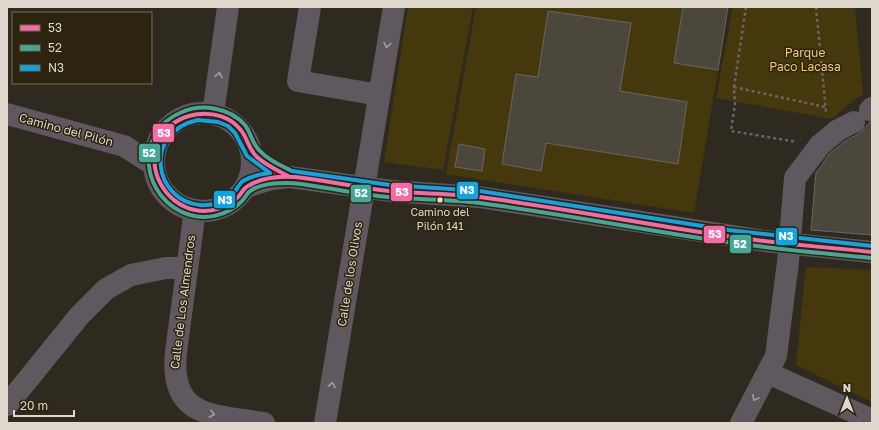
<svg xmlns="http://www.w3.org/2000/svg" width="879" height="430" viewBox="0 0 879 430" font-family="'Golos Text',sans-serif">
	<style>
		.green { fill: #45380d }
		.building { fill: #4b473d; stroke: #6a665c }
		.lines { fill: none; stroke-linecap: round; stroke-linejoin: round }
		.path { stroke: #6a6566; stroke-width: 2.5; stroke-dasharray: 3 3; stroke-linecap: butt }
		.minor { stroke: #5f585e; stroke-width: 22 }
		.bus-1-casing { stroke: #2c240f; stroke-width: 7 }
		.bus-2-casing { stroke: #2c240f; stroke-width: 7 }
		.bus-3-casing { stroke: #2c240f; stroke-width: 7 }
		.bus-1 { stroke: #f869a6; stroke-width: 4 }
		.bus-2 { stroke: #42a998; stroke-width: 4 }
		.bus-3 { stroke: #0da5e6; stroke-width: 4 }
		.oneway { stroke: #a59f9a }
		.bus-dot { fill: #ded9cc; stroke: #2c240f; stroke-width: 1.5 }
		.labels { text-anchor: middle; stroke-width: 3; stroke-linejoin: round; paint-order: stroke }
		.bus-label { font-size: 11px; fill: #ded9cc; stroke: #2c240f }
		.park-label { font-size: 12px; fill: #f2cc5c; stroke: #2c240f }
		.street-label { font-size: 12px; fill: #ded9cc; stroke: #2c240f }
		.line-badge { stroke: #2c240f; stroke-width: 1.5 }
		.badge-label { font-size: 11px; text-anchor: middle; font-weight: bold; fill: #fff }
	</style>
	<rect width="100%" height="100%" fill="#2f2a1f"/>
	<path class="green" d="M408 7H473L443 170 384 162Z
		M476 7H683L674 63 718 70 694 213 446 174Z
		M733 7H855L863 94 847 105 832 119 716 98Z
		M806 267 872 270V402L796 365Z"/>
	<path class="building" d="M683 7H728L718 70 674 63Z
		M548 11 631 23 620 91 687 102 678 164 546 143 541 171 502 164 516 74 538 77Z
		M870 122H872V235L811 230 816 172 819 169 829 154 845 141 860 133Z
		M459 144 485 149 482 171 455 167Z"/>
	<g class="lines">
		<path class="path" d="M746 7 734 87 735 104 731 131 797 142
			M816 7 826 112
			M734 87 825 107"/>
		<path class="minor" d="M310 7 298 81 379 95
			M870 110 872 108
			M154 162a49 49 0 1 1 98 0a49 49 0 1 1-98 0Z
			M7 114 124 146 154 165
			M213 114 228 7
			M245 187 272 179 290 177 391 191 479 197 764 241 872 252
			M195 210 176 352C169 418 213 415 264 423
			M768 373 872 420
			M7 405 80 315 106 289 131 275 166 268H186
			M325 423 394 7
			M741 423 776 356 788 262 795 178 820 145 838 130 854 122"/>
		<g class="bus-1-casing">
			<path id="bus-1" d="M290 177C279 171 267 166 257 157 248 149 248 138 240 129 219 104 173 111 159 140 145 169 165 204 195 210 210 213 229 208 239 196 242 192 244 188 248 186 261 178 280 176 295 177 326 180 358 188 389 191 419 194 450 193 480 197 562 208 643 224 725 236 774 243 823 247 872 252"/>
		</g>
		<g class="bus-2-casing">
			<path id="bus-2" d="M292 171C280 165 268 160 259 150 252 143 251 133 245 125 230 108 202 103 182 112 132 132 141 200 190 215 207 220 227 215 240 203 244 200 246 195 249 192 261 182 287 182 301 184 330 188 359 194 388 197 419 200 450 199 480 203 563 214 644 230 726 242 774 249 823 253 871 258"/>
		</g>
		<g class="bus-3-casing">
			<path id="bus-3" d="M198 120 218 122 228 126 235 133 247 156 270 173C261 174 251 176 243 181 239 184 237 189 234 193 226 202 211 206 200 205 154 201 142 132 198 120Z
				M292 171 390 185 480 191 728 230 872 246"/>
		</g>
		<use href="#bus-1" class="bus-1"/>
		<use href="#bus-2" class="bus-2"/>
		<use href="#bus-3" class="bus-3"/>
	</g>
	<defs><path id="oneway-chevron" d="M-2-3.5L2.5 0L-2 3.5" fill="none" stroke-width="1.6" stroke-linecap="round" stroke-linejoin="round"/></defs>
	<g class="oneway">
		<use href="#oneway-chevron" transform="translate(387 45) rotate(99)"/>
		<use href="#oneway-chevron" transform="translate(219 75) rotate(-81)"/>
		<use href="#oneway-chevron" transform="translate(332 385) rotate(-81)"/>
		<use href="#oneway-chevron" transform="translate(755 398) rotate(118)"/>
		<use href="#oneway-chevron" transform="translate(212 414) rotate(13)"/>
	</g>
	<circle class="bus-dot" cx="440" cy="200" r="3.5"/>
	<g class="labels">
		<g class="bus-label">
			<text x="440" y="216">Camino del<tspan x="440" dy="14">Pilón 141</tspan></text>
		</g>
		<g class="park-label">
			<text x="805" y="57">Parque<tspan x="805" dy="14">Paco Lacasa</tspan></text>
		</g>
		<g class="street-label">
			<text transform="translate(66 130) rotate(15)" y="4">Camino del Pilón</text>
			<text transform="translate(350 274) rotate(-81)" y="4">Calle de los Olivos</text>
			<text transform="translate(183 302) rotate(-83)" y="4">Calle de Los Almendros</text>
		</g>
	</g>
	<g class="line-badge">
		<rect x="152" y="123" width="23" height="20" rx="4" fill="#f869a6"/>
		<rect x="138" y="143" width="23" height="20" rx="4" fill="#42a998"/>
		<rect x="456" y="181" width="23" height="19" rx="4" fill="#0da5e6"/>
		<rect x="390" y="182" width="23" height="20" rx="4" fill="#f869a6"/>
		<rect x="350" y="184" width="22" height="19" rx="4" fill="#42a998"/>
		<rect x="213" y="190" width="23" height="19" rx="4" fill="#0da5e6"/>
		<rect x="703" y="225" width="23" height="19" rx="4" fill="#f869a6"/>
		<rect x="775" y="227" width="23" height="19" rx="4" fill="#0da5e6"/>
		<rect x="729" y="234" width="23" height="20" rx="4" fill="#42a998"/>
	</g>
	<g class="badge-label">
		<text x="164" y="137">53</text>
		<text x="149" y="157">52</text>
		<text x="467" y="194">N3</text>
		<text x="402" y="196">53</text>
		<text x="361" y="197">52</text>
		<text x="225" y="204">N3</text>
		<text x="715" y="238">53</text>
		<text x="786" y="240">N3</text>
		<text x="740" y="248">52</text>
	</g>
	<rect width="879" height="430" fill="none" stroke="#ded9cc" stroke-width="16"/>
	<rect x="12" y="12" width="140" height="72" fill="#2c240f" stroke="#736c5b"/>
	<rect x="20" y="25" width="20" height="6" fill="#f869a6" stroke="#736c5b"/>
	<text x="48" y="32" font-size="12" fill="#ded9cc">53</text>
	<rect x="20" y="45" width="20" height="6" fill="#42a998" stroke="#736c5b"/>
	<text x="48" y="52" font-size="12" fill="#ded9cc">52</text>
	<rect x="20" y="65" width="20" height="6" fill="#0da5e6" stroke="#736c5b"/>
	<text x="48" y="72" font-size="12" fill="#ded9cc">N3</text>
	<g transform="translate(847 398)" stroke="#2c240f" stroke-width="3" paint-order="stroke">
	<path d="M0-3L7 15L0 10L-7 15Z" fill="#ded9cc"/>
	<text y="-6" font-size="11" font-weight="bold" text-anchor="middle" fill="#ded9cc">N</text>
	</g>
	<path d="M14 410v6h60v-6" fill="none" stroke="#ded9cc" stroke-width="2"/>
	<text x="20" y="410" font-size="12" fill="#ded9cc" stroke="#2c240f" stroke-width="3" paint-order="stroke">20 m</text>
</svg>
